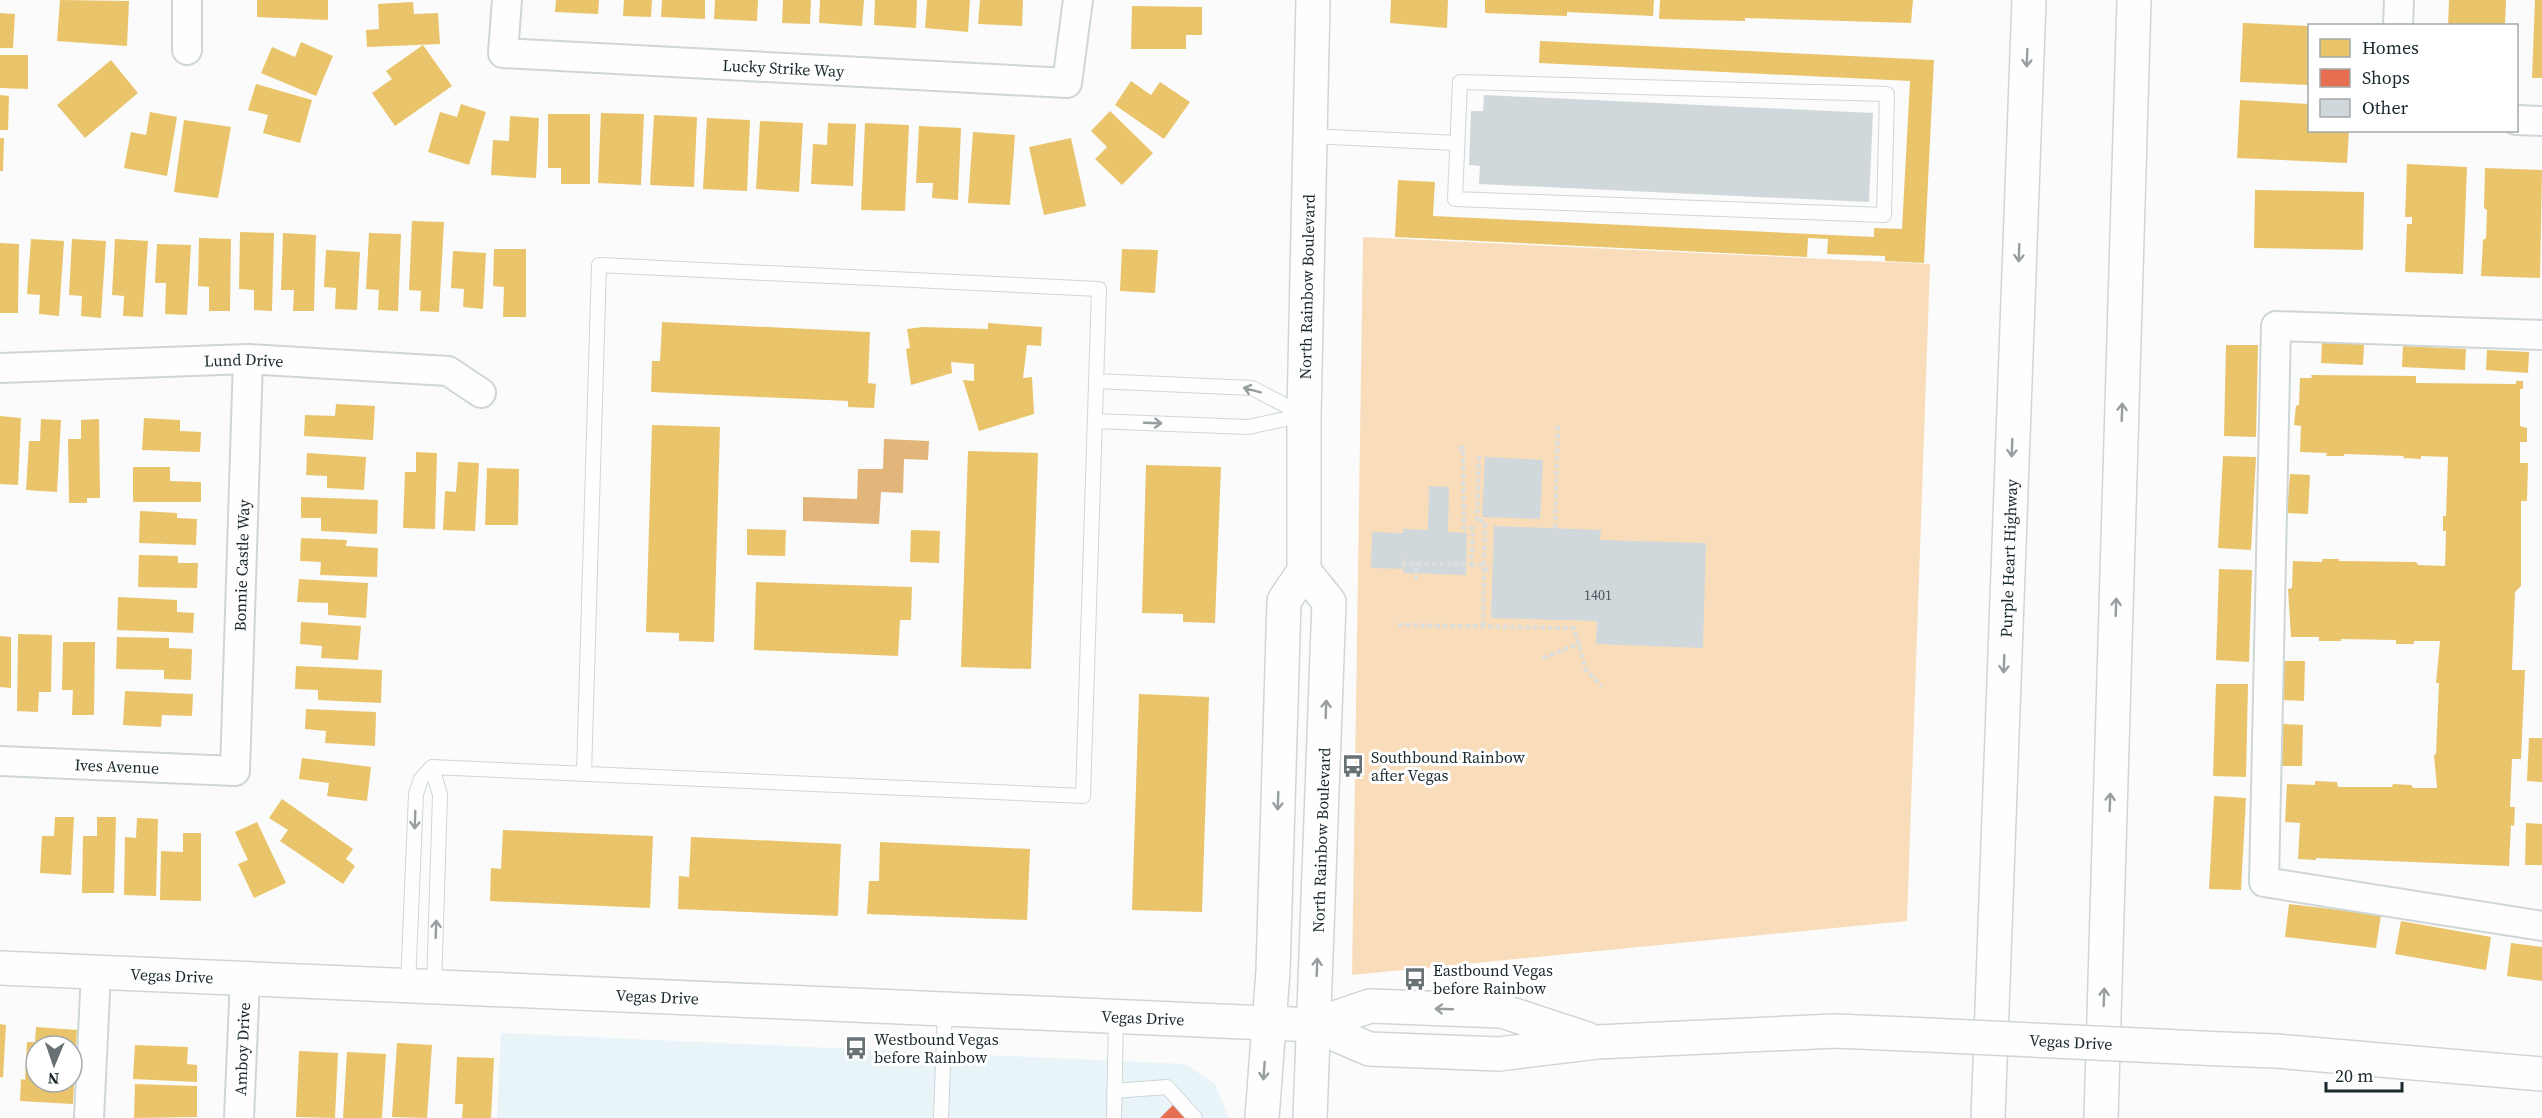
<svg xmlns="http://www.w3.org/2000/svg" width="2542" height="1118" viewBox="0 0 2542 1118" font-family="'Source Serif 4',serif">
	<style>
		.built { fill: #e9f4f8 }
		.green { fill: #f9ddbb }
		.water { fill: #e2b67a }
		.homes { fill: #e9c46a; fill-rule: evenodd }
		.shops { fill: #e76f51 }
		.building { fill: #d1d8db }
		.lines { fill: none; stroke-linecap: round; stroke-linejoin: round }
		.lane-casing { stroke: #ced6d8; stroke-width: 16 }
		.street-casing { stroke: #ced6d8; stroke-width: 32 }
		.secondary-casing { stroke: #ced6d8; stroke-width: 36 }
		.primary-casing { stroke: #ced6d8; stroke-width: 36 }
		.highway-casing { stroke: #ced6d8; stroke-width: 36 }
		.path { stroke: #dcdddd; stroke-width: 4; stroke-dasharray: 4.5 3; stroke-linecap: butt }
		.lane { stroke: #fefefe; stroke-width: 14 }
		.street { stroke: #fefefe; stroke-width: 28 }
		.secondary { stroke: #fefefe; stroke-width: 33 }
		.primary { stroke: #fefefe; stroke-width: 33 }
		.highway { stroke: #fefefe; stroke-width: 33 }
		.secondary-bridge-casing { stroke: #ced6d8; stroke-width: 36; stroke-linecap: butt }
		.secondary-bridge { stroke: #fefefe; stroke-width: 33 }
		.oneway { stroke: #979ea0 }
		.labels { text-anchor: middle; stroke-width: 6; stroke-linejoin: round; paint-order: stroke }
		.number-label { font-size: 14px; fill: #475458 }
		.street-label { font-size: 16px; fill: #19282d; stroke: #fff }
		.poi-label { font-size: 16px; fill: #19282d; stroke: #fff; text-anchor: start }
	</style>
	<rect width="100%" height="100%" fill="#fbfbfb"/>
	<path class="built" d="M501 1033 1185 1064 1215 1084 1229 1118H497Z"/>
	<path class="green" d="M1363 237 1930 264 1907 921 1352 975Z"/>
	<path class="water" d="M884 439 929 441 928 460 904 459 903 493 881 492 879 524 803 521V497L857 499 858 469H883Z"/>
	<path class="homes" d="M60 0 129 1 127 46 57 41Z
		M257 0H328V20L257 17Z
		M556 0H599L598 14 555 12Z
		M624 0H652L651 17 623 16Z
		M662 0H705V19L661 17Z
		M715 0H758L757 21 714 19Z
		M783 0H811L810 24 782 23Z
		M820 0H864L862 26 819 23Z
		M875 0H917L916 28 874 25Z
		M927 0H970L968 32 925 28Z
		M980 0H1023L1022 26 978 24Z
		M1391 0H1448L1447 28 1390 23Z
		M1485 0H1654L1653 16 1567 12V16L1485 13Z
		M1660 0H1913L1911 23 1745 18V21L1659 19Z
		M2449 0H2506L2505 26H2448Z
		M2535 0H2542V78H2532Z
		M413 2 414 14 438 13 440 44 367 47 366 30 379 29 378 4Z
		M1132 6 1202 7V35H1186V49H1131Z
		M0 13 15 14 13 48H0Z
		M2243 23 2310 26V85L2240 82Z
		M1540 41 1934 60 1924 263 1885 261V256L1827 254 1828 239 1808 238 1807 257 1395 237 1398 180 1435 182 1433 216 1874 237V228L1902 229 1910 81 1539 63Z
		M301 42 333 56 316 96 261 73 272 47 295 57Z
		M423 45 452 86 395 126 372 93 392 79 386 71Z
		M0 55H28V89L0 88Z
		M111 60 138 93 85 138 57 105Z
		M1131 81 1151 95 1160 82 1190 102 1164 139 1115 105Z
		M256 84 312 100 300 143 263 133 268 115 248 110Z
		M0 95 9 96 8 130H0Z
		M2240 100 2310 104V130H2349L2347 163 2237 158Z
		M461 104 486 112 469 165 428 152 440 112 457 117Z
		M1110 111 1153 153 1122 185 1095 159 1107 147 1091 131Z
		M150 112 177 117 167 176 124 168 131 132 146 135Z
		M601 113 644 114 641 185 598 183Z
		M548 114H590V184H561V168H548Z
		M654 115 697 117 694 187 650 185Z
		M510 116 539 118 536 178 491 175 493 140 509 141Z
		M707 118 750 120 747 191 703 189Z
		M184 120 231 127 218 198 174 192Z
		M760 121 803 123 799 192 756 189Z
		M828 123 856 124 853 186 811 184 813 144 827 145Z
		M865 123 909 125 905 211 861 210Z
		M919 126 961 128 958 200 932 198 933 183H916Z
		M973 132 1015 135 1010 205 968 203Z
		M0 138H4L3 171H0Z
		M1071 138 1086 206 1044 215 1029 147Z
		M2407 164 2467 167 2463 274 2405 272 2407 224H2412V217H2405Z
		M2485 168 2542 170 2540 278 2481 276 2483 240 2486 238 2487 210 2484 208Z
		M2255 190 2364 192 2363 250 2254 248Z
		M412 221 444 222 439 312 420 311 421 291 409 290Z
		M240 232 274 233 272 311 254 310V290L239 289Z
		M283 233 316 235 314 311H293L294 290H281Z
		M369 233 401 234 398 311 378 310 379 290 366 289Z
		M199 238 231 239 230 311H209V287L198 286Z
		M31 239 64 241 59 316 39 314 40 295 27 294Z
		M72 239 106 241 101 318 81 316 82 296 69 295Z
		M115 239 148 241 143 317 123 316 124 296 112 295Z
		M0 243 19 244 18 313H0Z
		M157 244 191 245 187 315 165 314 166 283H155Z
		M494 249H526V317H503L504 287 493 286Z
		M1122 249 1158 250 1155 293 1120 291Z
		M326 250 360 252 357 310 335 309 336 288 324 287Z
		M453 251 486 253 483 309 463 307 464 289 451 288Z
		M662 322 870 332 868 383 876 384 874 408 848 407V401L651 392 652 361H660Z
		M988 323 1042 327 1041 346 1027 345 1023 378 1032 377 1034 414 979 431 963 380 974 381V364L951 362 952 373 911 385 906 349 910 348 907 329 923 327 988 329Z
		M2322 342 2364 344 2363 365 2321 363Z
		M2226 345H2258L2256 437 2224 436Z
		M2403 346 2466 349 2465 370 2402 367Z
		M2487 350 2529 352 2528 373 2486 370Z
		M2311 375 2416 376V383L2516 384V381H2523V389H2520V426L2527 428V442H2520V463H2528L2527 501H2521V586L2515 592 2512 670H2525L2521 759H2512L2510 807H2515L2514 826 2511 825 2509 866 2316 858V860L2298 859 2300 823 2285 822 2287 784 2315 785V781L2337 782 2338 787H2392L2393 784 2411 785 2413 788H2437L2434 755 2436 754 2439 683H2436L2440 641H2414V644H2396V640L2341 639V641H2319V637H2291L2288 589 2292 588 2293 561 2322 562V559H2339V561L2416 562 2418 565 2445 566 2446 531H2443V516H2446L2448 457 2421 456V459L2403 458 2404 456 2344 454V456H2326L2327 453 2300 452 2301 426 2294 425 2296 406 2299 405 2300 378H2312Z
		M336 404 375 406 373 440 304 436 305 415 335 416Z
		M0 416 21 418 18 485 0 484Z
		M144 418 180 420V431L201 432 200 452 142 450Z
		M41 419 61 420 57 492 26 490 29 441H40Z
		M99 419 100 498H87V503H69L68 439H81V420Z
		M652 425 720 427 714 642 679 641V633L646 632Z
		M968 451 1038 453 1031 669 961 667Z
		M416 452 437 453 435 529 403 528 405 472H416Z
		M307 453 366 457 364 490 327 488V476L306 475Z
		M2223 456 2256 457 2251 550 2218 548Z
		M458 462 479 463 475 531 443 530 445 491 456 492Z
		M1146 465 1221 467 1215 623 1183 622V614L1142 613Z
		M133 467H170V481L201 482V502H133Z
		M487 468 519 469 518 525H485Z
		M2290 474 2310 475 2308 514 2287 513Z
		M301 497 378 500 377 534 321 531V518H301Z
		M140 511 177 513V518L197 519 196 545 139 543Z
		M747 529 786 530 785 556 747 555Z
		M911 530 940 531 939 563 910 562Z
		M301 538 347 540 346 546 378 548 377 577 320 575 321 562 300 561Z
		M139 555 178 556V563H198L197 588 138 587Z
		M2219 569 2252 570 2249 662 2216 660Z
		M299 579 368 583 366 618 328 615V603L297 602Z
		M756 582 912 587 911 620H900L898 656 754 650Z
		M118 597 177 600V612L194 613 193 633 117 630Z
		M301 622 361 626 358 660 321 658 322 646 300 644Z
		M18 634 52 635 51 692H39L38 712 17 711Z
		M0 636 11 637V688L0 687Z
		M117 637 169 638V648L192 649 191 680 164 679V670L116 669Z
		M63 642H95L94 715H72L73 690H62Z
		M2284 661H2305L2304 701 2283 700Z
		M296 666 382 670 381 703 318 700V690L295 689Z
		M2216 684H2248L2246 777 2213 776Z
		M125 691 193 694 192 716 162 715 161 727 123 725Z
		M1139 694 1209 697 1202 912 1132 910Z
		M306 709 376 712 375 746 325 743 326 731 305 729Z
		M2283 724 2303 725 2302 766H2282Z
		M2529 738H2542V782L2527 781Z
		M302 758 371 767 367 801 327 796 329 783 299 779Z
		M2214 796 2246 798 2241 890 2209 889Z
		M282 799 353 849 346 859 355 866 343 884 280 841 288 830 269 818Z
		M55 817H74L71 875 40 873 42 836H54Z
		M97 817H116L114 893H82L83 836H97Z
		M137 818 158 819 156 896 124 895 125 837 136 838Z
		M257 822 286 883 254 898 238 864 248 860 235 832Z
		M2526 823 2542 824V865H2525Z
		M503 830 653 836 650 908 490 901 491 868 501 869Z
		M183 833H201V901L160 900 161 851 183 852Z
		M691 837 841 844 838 916 678 909 679 876 689 877Z
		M880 842 1030 849 1027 920 867 914 869 881H879Z
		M2289 904 2381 915 2376 948 2285 937Z
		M2401 921 2491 937 2486 970 2395 954Z
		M2511 943 2542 947V981L2507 976Z
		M0 1024 6 1025 3 1078 0 1077Z
		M36 1027 77 1030 73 1104 20 1101 21 1079 25 1080 27 1042H35ZM36 1046H72V1082H36Z
		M397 1043 432 1045 427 1118 392 1117Z
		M135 1045 188 1047 187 1064 197 1065V1082L133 1079Z
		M299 1051 338 1053 335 1118 296 1117Z
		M347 1052 386 1054 382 1118H343Z
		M457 1057 494 1058 491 1118H462L463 1104H455Z
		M135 1084 197 1086V1117L134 1118Z"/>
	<path class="shops" d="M1175 1103 1189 1118H1160Z"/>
	<path class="building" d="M1484 95 1873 113 1869 202 1479 184 1480 166 1469 165 1471 111H1483Z
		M1485 457 1543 460 1540 519 1482 517Z
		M1429 486 1449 487 1448 532 1467 533 1466 575 1403 573 1404 552 1402 569 1371 568 1372 532 1403 533V529L1428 530Z
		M1494 526 1601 530 1600 540 1706 543 1703 648 1596 644 1597 621 1491 618Z"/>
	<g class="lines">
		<g class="lane-casing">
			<path id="lane" d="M1460 82 1887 94 1884 215 1455 199Z
				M1310 136 1457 143
				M1096 381 1252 388 1302 414
				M1095 421 1248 427 1304 415
				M432 767 440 795 434 987
				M408 985 416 794 421 779 432 767 1083 796 1099 289 599 265 584 774
				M1114 1091 1167 1087 1195 1118
				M941 1118 945 1009
				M1114 1118 1116 1017"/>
		</g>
		<g class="street-casing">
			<g id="street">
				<path d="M187 0V50"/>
				<path id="s1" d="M507 0 503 53 1067 83 1078 0"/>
				<path d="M2398 26 2399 0"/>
				<path d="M2516 120 2542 121"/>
				<path d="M2542 335 2276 326 2264 882 2542 926"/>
				<path id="s2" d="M0 368 248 359 448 371 481 393"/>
				<path id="s3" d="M0 761 235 771 248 359"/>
				<path d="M89 1118 96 972"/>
				<path id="s4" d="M239 1118 245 979"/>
			</g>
		</g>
		<g class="secondary-casing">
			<g id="secondary">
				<path id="s5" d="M0 968 1314 1025 1369 1049 1499 1054 1597 1042 1835 1031 1907 1034"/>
				<path d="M1314 1025 1370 1006 1502 1011 1587 1039"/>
				<path d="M2222 1049 2276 1051 2542 1074"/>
			</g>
		</g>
		<g class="primary-casing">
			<g id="primary">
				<path d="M1304 571 1329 602 1310 1118"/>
				<path id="s6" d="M1262 1118 1273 971 1284 601 1304 571V415L1313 0"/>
			</g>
		</g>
		<g class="highway-casing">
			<g id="highway">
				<path id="s7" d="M1988 1118 2029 0"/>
				<path d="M2101 1118 2134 0"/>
			</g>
		</g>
		<path class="path" d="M1479 456 1477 521H1485L1483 626
			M1555 528 1558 425
			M1402 563 1471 565 1473 528H1464L1463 448H1457
			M1471 565H1484
			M1484 570 1492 567
			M1416 580V563
			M1398 625 1574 628 1586 670 1602 686
			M1543 658 1580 643"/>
		<use href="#lane" class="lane"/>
		<use href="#street" class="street"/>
		<use href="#secondary" class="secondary"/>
		<use href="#primary" class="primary"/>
		<use href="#highway" class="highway"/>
		<g class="secondary-bridge-casing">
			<g id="secondary-bridge">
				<path id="s8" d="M1907 1034 2222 1049"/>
			</g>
		</g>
		<use href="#secondary-bridge" class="secondary-bridge"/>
	</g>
	<defs><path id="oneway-shaft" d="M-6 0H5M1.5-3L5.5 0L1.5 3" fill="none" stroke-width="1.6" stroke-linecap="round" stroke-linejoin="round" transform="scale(1.5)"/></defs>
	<g class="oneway">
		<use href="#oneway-shaft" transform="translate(2027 58) rotate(92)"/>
		<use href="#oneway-shaft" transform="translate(2019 253) rotate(92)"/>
		<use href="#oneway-shaft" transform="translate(1252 390) rotate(-165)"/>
		<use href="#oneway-shaft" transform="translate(2122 412) rotate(-88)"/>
		<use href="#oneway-shaft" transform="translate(1153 423) rotate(2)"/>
		<use href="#oneway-shaft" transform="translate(2012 448) rotate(92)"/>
		<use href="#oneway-shaft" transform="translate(2116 607) rotate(-88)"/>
		<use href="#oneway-shaft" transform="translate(2004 664) rotate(92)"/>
		<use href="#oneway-shaft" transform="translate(1326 709) rotate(-88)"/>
		<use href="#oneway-shaft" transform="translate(1278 801) rotate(92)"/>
		<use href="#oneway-shaft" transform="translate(2110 802) rotate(-88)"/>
		<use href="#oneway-shaft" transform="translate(415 820) rotate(92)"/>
		<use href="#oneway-shaft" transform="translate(436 929) rotate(-88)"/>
		<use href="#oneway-shaft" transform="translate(1317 967) rotate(-88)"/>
		<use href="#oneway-shaft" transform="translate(2104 997) rotate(-88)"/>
		<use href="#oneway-shaft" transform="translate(1444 1009) rotate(-178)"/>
		<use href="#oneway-shaft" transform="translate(1264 1071) rotate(94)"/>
	</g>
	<defs>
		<g id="bus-bare" transform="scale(1.8)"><path d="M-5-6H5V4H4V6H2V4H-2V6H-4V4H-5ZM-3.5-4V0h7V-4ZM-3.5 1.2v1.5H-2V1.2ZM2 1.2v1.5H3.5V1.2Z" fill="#687275" stroke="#fff" stroke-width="2.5" paint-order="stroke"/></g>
	</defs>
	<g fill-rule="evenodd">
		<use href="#bus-bare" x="1353" y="766"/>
		<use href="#bus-bare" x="1415" y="979"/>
		<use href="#bus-bare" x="856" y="1048"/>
	</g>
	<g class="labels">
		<g class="number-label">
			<text x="1598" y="600">1401</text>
		</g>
		<g class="street-label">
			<text dy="6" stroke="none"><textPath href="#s1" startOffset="334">Lucky Strike Way</textPath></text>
			<text dy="6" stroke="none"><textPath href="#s6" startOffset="838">North Rainbow Boulevard</textPath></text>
			<text dy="6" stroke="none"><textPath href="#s2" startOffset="244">Lund Drive</textPath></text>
			<text dy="6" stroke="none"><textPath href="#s7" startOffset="560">Purple Heart Highway</textPath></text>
			<text dy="6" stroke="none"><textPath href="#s3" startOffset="441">Bonnie Castle Way</textPath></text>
			<text dy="6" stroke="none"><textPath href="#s3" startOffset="117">Ives Avenue</textPath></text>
			<text transform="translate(1321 840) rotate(-88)" y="6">North Rainbow Boulevard</text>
			<text dy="6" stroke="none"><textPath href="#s5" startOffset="172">Vegas Drive</textPath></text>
			<text dy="6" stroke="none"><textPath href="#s5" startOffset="658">Vegas Drive</textPath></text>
			<text dy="6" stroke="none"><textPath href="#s5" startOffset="1144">Vegas Drive</textPath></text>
			<text dy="6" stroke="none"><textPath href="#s8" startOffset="164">Vegas Drive</textPath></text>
			<text dy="6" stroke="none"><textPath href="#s4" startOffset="69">Amboy Drive</textPath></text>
		</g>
		<g class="poi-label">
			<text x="1371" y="763">Southbound Rainbow<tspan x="1371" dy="18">after Vegas</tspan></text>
			<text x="1433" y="976">Eastbound Vegas<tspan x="1433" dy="18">before Rainbow</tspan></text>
			<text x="874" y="1045">Westbound Vegas<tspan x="874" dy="18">before Rainbow</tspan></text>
		</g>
	</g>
	<rect x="2308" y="24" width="210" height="108" fill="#ffffff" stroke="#a3a9ab" stroke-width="1.5"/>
	<rect x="2320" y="39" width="30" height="18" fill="#e9c46a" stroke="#a3a9ab" stroke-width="1.5"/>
	<text x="2362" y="54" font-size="18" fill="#19282d">Homes</text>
	<rect x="2320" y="69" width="30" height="18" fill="#e76f51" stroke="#a3a9ab" stroke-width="1.5"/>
	<text x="2362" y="84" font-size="18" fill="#19282d">Shops</text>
	<rect x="2320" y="99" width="30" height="18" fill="#d1d8db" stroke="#a3a9ab" stroke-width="1.5"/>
	<text x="2362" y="114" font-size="18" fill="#19282d">Other</text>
	<g transform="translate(54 1064) rotate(182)"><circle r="28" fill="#ffffff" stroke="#a3a9ab" stroke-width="1.5"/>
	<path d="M0-4.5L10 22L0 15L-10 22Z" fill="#687275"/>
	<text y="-9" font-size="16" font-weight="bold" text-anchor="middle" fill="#19282d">N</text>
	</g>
	<path d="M2326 1082v9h76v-9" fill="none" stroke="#19282d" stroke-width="3"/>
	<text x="2335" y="1082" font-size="18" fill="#19282d" stroke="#ffffff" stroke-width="4.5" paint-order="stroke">20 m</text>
</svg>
